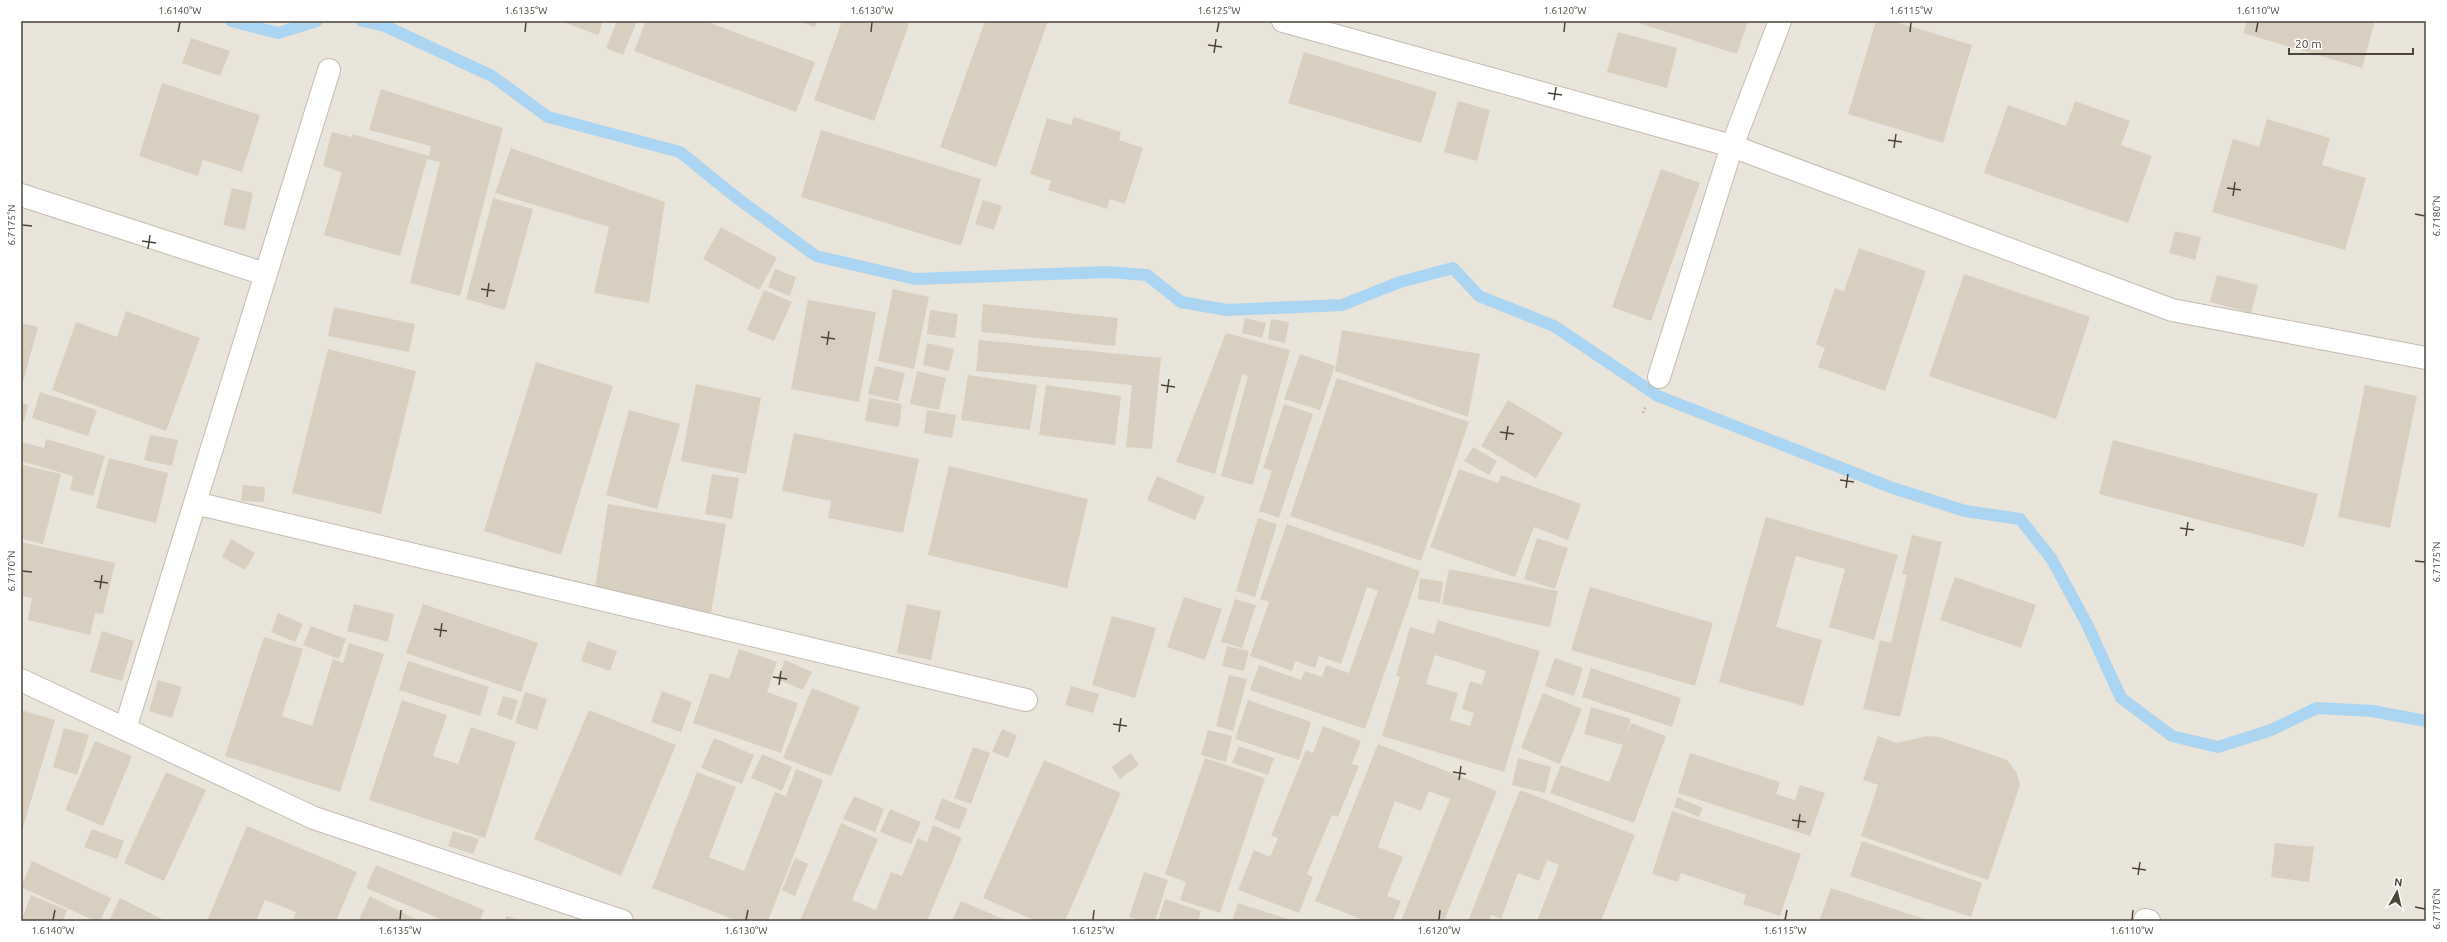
<svg xmlns="http://www.w3.org/2000/svg" width="2447" height="942" viewBox="0 0 2447 942" font-family="Ubuntu,sans-serif">
	<style>
		.residential { fill: #eae5da }
		.lines { fill: none; stroke-linecap: round; stroke-linejoin: round }
		.stream { stroke: #a9d4f2; stroke-width: 12 }
		.building { fill: #d8cfc1; fill-rule: evenodd }
		.street-casing { stroke: #c2bbae; stroke-width: 24 }
		.path { stroke: #c4b79f; stroke-width: 2.5; stroke-dasharray: 2 2; stroke-linecap: butt }
		.street { stroke: #fff; stroke-width: 22 }
		.ticks { fill: none; stroke: #4b4439; stroke-width: 1.5 }
		.neatline { fill: none; stroke: #4b4439; stroke-width: 1.5 }
		.ticks-label { font-size: 10px; text-anchor: middle; fill: #4b4439 }
	</style>
	<rect width="100%" height="100%" fill="#f6f3ec"/>
	<path class="residential" d="M21 21H2426V921H21Z"/>
	<g class="lines">
		<path class="stream" d="M231 21 278 33 317 21
			M362 21 385 26 492 76 548 117 680 152 737 198 816 256 915 279 1107 272 1147 275 1181 302 1227 310 1342 305 1400 282 1453 268 1479 296 1554 326 1658 396 1890 487 1965 511 2020 519 2051 558 2087 624 2121 698 2172 736 2218 747 2271 730 2317 708 2372 711 2426 721"/>
	</g>
	<path class="building" d="M560 21H603L598 35Z
		M617 21H637L623 55 606 48Z
		M646 21H705L815 62 796 112 634 51Z
		M799 21H817L815 27Z
		M842 21H910L874 121 814 100Z
		M985 21H1048L996 167 940 147Z
		M1632 21H1748L1737 54Z
		M1876 21H1893L1972 45 1943 143 1848 114Z
		M2247 21H2375L2362 68 2243 33Z
		M1618 32 1677 48 1667 88 1607 72Z
		M191 38 230 51 220 76 182 63Z
		M1304 52 1437 92 1421 143 1288 103Z
		M162 83 260 115 242 172 203 160 198 176 139 156Z
		M381 89 503 128 460 296 410 283 440 162 427 159 400 256 324 235 342 172 323 166 332 132 352 137V134L429 156 431 146 369 130Z
		M1458 101 1490 110 1477 161 1444 152Z
		M2075 101 2130 121 2121 145 2152 156 2128 223 1984 173 2008 105 2066 126Z
		M1074 117 1121 132 1119 140 1143 148 1125 204 1110 199 1107 209 1048 190 1051 181 1030 174 1047 118 1071 125Z
		M2267 119 2330 138 2322 165 2366 178 2345 250 2212 212 2233 139 2259 147Z
		M821 130 981 179 961 246 801 197Z
		M511 148 665 202 649 303 594 293 609 227 495 193Z
		M1661 169 1700 183 1651 321 1612 307Z
		M232 188 253 193 245 230 223 225Z
		M493 198 533 209 505 310 466 299Z
		M983 200 1002 206 994 230 975 224Z
		M721 227 777 258 759 290 703 259Z
		M2175 231 2201 237 2195 260 2169 253Z
		M1859 248 1926 271 1885 391 1818 367 1825 348 1816 344 1835 288 1844 291Z
		M775 269 796 277 790 296 768 287Z
		M1964 274 2090 317 2056 419 1929 376Z
		M2217 275 2258 285 2251 313 2210 302Z
		M893 289 929 297 914 369 878 361Z
		M764 290 792 302 774 341 747 330Z
		M808 300 876 312 859 402 791 389Z
		M983 304 1118 318 1115 346 981 332Z
		M334 307 415 324 409 352 328 336Z
		M930 310 958 314 955 338 927 334Z
		M126 311 200 338 166 431 52 390 76 322 117 337Z
		M1245 318 1266 323 1262 338 1242 333Z
		M1271 319 1289 322 1285 343 1268 339Z
		M21 323 38 327 21 389Z
		M1342 330 1480 354 1468 417 1335 371Z
		M1226 333 1290 350 1253 485 1221 476 1248 376 1242 374 1215 474 1176 462Z
		M979 340 1161 358 1152 449 1126 447 1132 385 976 371Z
		M927 343 954 349 949 371 923 365Z
		M328 349 416 371 381 514 292 493Z
		M1300 354 1335 366 1320 410 1284 399Z
		M536 362 613 386 561 555 484 531Z
		M875 366 905 373 898 401 868 394Z
		M917 371 946 378 939 410 910 404Z
		M968 375 1037 385 1030 430 961 420Z
		M1337 378 1469 422 1421 561 1290 516Z
		M696 384 761 398 746 474 681 461Z
		M1046 385 1121 396 1115 445 1039 435Z
		M2365 385 2417 396 2390 528 2338 517Z
		M40 392 97 410 88 436 32 418Z
		M869 398 902 404 899 427 865 421Z
		M1508 400 1563 433 1536 478 1481 446Z
		M21 403 28 405 24 422 21 421Z
		M1284 404 1313 414 1279 518 1259 511 1272 471 1263 468Z
		M629 410 680 424 657 509 606 495Z
		M927 410 956 415 952 438 924 433Z
		M794 433 919 459 903 533 828 518 831 501 782 491Z
		M150 435 178 440 172 466 144 460Z
		M46 439 105 456 93 496 70 490 73 476 21 461 22 442 44 448Z
		M2113 440 2318 494 2304 547 2099 494Z
		M1473 447 1497 461 1489 475 1464 461Z
		M109 458 168 473 156 523 96 508Z
		M23 465 61 474 43 544 21 539V474Z
		M949 466 1088 499 1067 588 928 555Z
		M1459 469 1498 483 1501 475 1581 504 1568 540 1534 527 1515 577 1430 547Z
		M712 474 739 478 732 519 705 514Z
		M1157 476 1205 497 1195 520 1147 500Z
		M243 485 265 487 264 502 241 501Z
		M608 504 726 524 711 613 594 594Z
		M1766 517 1898 555 1874 640 1829 627 1845 569 1796 556 1776 627 1822 640 1803 706 1719 682Z
		M1258 518 1277 524 1255 597 1236 591Z
		M1287 524 1420 571 1365 729 1250 690 1259 665 1301 680 1305 671 1322 677 1326 665 1349 673 1378 591 1367 587 1341 664 1319 656 1315 668 1295 661 1292 671 1250 656 1269 602 1260 599Z
		M1912 535 1942 542 1900 717 1863 709 1880 640 1891 643 1907 575 1902 574Z
		M1537 538 1568 548 1555 589 1524 579Z
		M231 539 255 553 245 570 222 557Z
		M21 542 115 563 103 614 95 613 90 635 28 620 32 598 21 596Z
		M1449 569 1558 591 1550 627 1442 604Z
		M1955 577 2036 605 2021 648 1940 620Z
		M1420 578 1443 582 1440 603 1418 599Z
		M1590 587 1713 623 1695 686 1571 650Z
		M1184 597 1222 609 1205 660 1167 647Z
		M1235 599 1256 605 1242 648 1221 642Z
		M354 604 394 614 388 642 347 631Z
		M423 604 538 643 521 692 406 653Z
		M907 604 941 611 931 660 897 653Z
		M278 613 303 624 295 642 271 632Z
		M1112 616 1156 628 1135 698 1092 685Z
		M1438 620 1540 651 1504 772 1382 736 1400 677 1396 676 1410 627 1434 634ZM1435 655 1486 671 1482 685 1470 681 1462 709 1474 713 1470 726 1450 720 1458 693 1426 684Z
		M311 626 346 639 339 659 303 645Z
		M102 631 134 641 122 681 90 672Z
		M264 637 303 649 282 716 312 726 333 659 343 663 349 643 384 654 340 792 225 756Z
		M588 641 617 651 610 671 581 661Z
		M1227 646 1249 651 1244 671 1222 666Z
		M739 649 777 662 767 692 798 703 781 753 693 723 710 673 729 679Z
		M1555 658 1583 668 1574 696 1545 686Z
		M785 660 812 672 803 690 777 679Z
		M408 661 489 687 480 716 399 690Z
		M1591 668 1681 698 1672 727 1582 697Z
		M1229 675 1247 679 1233 731 1216 726Z
		M158 680 182 687 172 718 149 711Z
		M1071 686 1099 694 1093 713 1065 705Z
		M812 688 860 707 831 776 783 758Z
		M662 691 692 702 681 732 651 722Z
		M525 692 547 699 537 730 515 723Z
		M1543 693 1582 709 1560 764 1521 748Z
		M503 696 518 700 512 720 497 715Z
		M402 700 447 715 433 756 458 764 471 727 516 742 485 838 369 800Z
		M1248 700 1311 722 1299 760 1235 739Z
		M1591 707 1631 719 1623 745 1584 734Z
		M21 710 55 720 21 834Z
		M589 710 676 745 621 876 534 839Z
		M1631 723 1666 736 1634 823 1550 793 1561 765 1609 782Z
		M1323 726 1361 741 1352 764 1359 766 1338 817 1332 815 1307 874 1313 877 1299 913 1238 890 1254 850 1270 857 1278 838 1271 836 1306 750 1313 753Z
		M64 728 89 735 77 775 53 767Z
		M1002 729 1017 735 1008 758 992 752Z
		M1208 730 1232 736 1226 762 1201 755Z
		M1878 736 1897 743 1927 736 1940 737 2007 760 2017 773 2020 785 1988 880 1861 836 1878 785 1863 780Z
		M714 738 754 755 742 784 701 768Z
		M95 741 132 756 103 826 65 810Z
		M1378 744 1497 791 1444 921H1401L1450 799 1429 791 1421 811 1395 801 1378 847 1403 857 1387 896 1401 901 1393 921H1366L1315 901Z
		M1239 746 1274 758 1268 775 1232 763Z
		M973 747 990 753 971 804 954 798Z
		M1131 753 1139 765 1120 779 1112 767Z
		M1690 753 1780 782 1776 794 1795 800 1800 785 1825 793 1810 836 1678 793Z
		M762 754 792 767 782 791 751 778Z
		M1205 758 1265 778 1220 913 1180 900 1186 882 1165 874Z
		M1518 758 1551 767 1545 793 1512 785Z
		M1044 760 1121 793 1065 921H1036L983 898Z
		M796 769 823 780 768 921H738L652 888 697 772 736 787 709 857 744 871 775 792 786 796Z
		M166 772 206 790 164 881 124 863Z
		M1520 790 1635 835 1601 921H1537L1559 865 1547 860 1539 881 1518 873 1501 919 1491 915 1489 921H1468Z
		M854 796 884 809 875 832 843 819Z
		M1677 797 1703 808 1699 817 1674 807Z
		M942 798 968 809 959 830 934 819Z
		M890 809 921 822 911 844 880 832Z
		M1672 811 1801 854 1780 916 1743 904 1746 895 1681 873 1678 882 1652 874Z
		M841 823 878 839 852 900 876 910 891 872 902 876 918 838 927 842 933 825 962 838 927 921H800Z
		M247 826 357 872 336 921H292L296 912 265 900 256 921H207Z
		M92 829 124 841 117 859 84 847Z
		M453 831 479 839 473 854 448 846Z
		M1862 841 1982 883 1971 917 1850 876Z
		M2275 843 2314 847 2309 882 2271 877Z
		M795 858 808 864 795 896 782 890Z
		M32 861 111 898 100 921H95L21 887Z
		M376 865 484 910 480 921H445L366 888Z
		M1144 872 1168 880 1155 921H1141L1129 917Z
		M1831 888 1930 921H1819Z
		M31 895 67 910 63 921H21Z
		M370 896 420 921H358Z
		M120 898 166 921H109Z
		M1165 899 1201 911 1198 921H1158Z
		M961 901 1008 921H952Z
		M1238 903 1294 921H1232Z
		M506 916 524 921H505Z"/>
	<g class="lines">
		<g class="street-casing">
			<path id="street" d="M1283 21 1732 146 2172 310 2426 358
				M21 195 265 274
				M1659 377 1732 146 1780 21
				M195 503 1026 700
				M21 680 314 818 622 921
				M125 729 329 70
				M2145 920 2149 921"/>
		</g>
		<path class="path" d="M1643 413 1646 406"/>
		<use href="#street" class="street"/>
	</g>
	<path class="ticks" d="M178 32 180 22M525 32 526 22M871 32 872 22M1217 32 1219 22M1564 32 1565 22M1910 32 1911 22M2256 32 2258 22M1208 45 1222 47M1214 53 1216 39M1548 93 1562 95M1554 100 1556 87M1888 140 1902 142M1894 148 1896 134M2227 188 2241 190M2233 196 2235 182M2415 214 2425 216M22 225 32 226M142 241 156 243M148 249 150 235M481 289 495 291M487 297 489 283M821 337 835 339M827 345 829 331M1161 385 1175 387M1167 393 1169 379M1500 432 1514 434M1506 440 1508 426M1840 480 1854 482M1846 488 1848 474M2180 528 2194 530M2186 536 2188 522M2415 561 2425 562M22 571 32 572M94 581 108 583M100 589 102 575M434 629 447 631M440 637 442 623M773 677 787 679M779 685 781 671M1113 724 1127 726M1119 732 1121 718M1453 772 1466 774M1459 780 1461 766M1792 820 1806 822M1798 828 1800 814M2132 868 2146 870M2138 875 2140 862M2415 907 2425 909M53 920 55 910M400 920 401 910M746 920 748 910M1093 920 1094 910M1439 920 1440 910M1785 920 1787 910M2132 920 2133 910"/>
	<rect width="2447" height="942" fill="none" stroke="#ffffff" stroke-width="44"/>
	<g transform="translate(2397 892) rotate(8)" stroke="#ffffff" stroke-width="3" paint-order="stroke">
	<path d="M0-3L7 15L0 10L-7 15Z" fill="#4b4439"/>
	<text y="-6" font-size="11" font-weight="bold" text-anchor="middle" fill="#4b4439">N</text>
	</g>
	<path d="M2289 48v6h124v-6" fill="none" stroke="#4b4439" stroke-width="2"/>
	<text x="2295" y="48" font-size="12" fill="#4b4439" stroke="#ffffff" stroke-width="3" paint-order="stroke">20 m</text>
	<rect x="22" y="22" width="2403" height="898" class="neatline"/>
	<g class="ticks-label">
		<text x="180" y="14">1.6140°W</text>
		<text x="526" y="14">1.6135°W</text>
		<text x="872" y="14">1.6130°W</text>
		<text x="1219" y="14">1.6125°W</text>
		<text x="1565" y="14">1.6120°W</text>
		<text x="1911" y="14">1.6115°W</text>
		<text x="2258" y="14">1.6110°W</text>
		<text transform="translate(2436 216) rotate(-90)" y="4">6.7180°N</text>
		<text transform="translate(11 225) rotate(-90)" y="4">6.7175°N</text>
		<text transform="translate(2436 562) rotate(-90)" y="4">6.7175°N</text>
		<text transform="translate(11 571) rotate(-90)" y="4">6.7170°N</text>
		<text transform="translate(2436 909) rotate(-90)" y="4">6.7170°N</text>
		<text x="53" y="934">1.6140°W</text>
		<text x="400" y="934">1.6135°W</text>
		<text x="746" y="934">1.6130°W</text>
		<text x="1093" y="934">1.6125°W</text>
		<text x="1439" y="934">1.6120°W</text>
		<text x="1785" y="934">1.6115°W</text>
		<text x="2132" y="934">1.6110°W</text>
	</g>
</svg>
